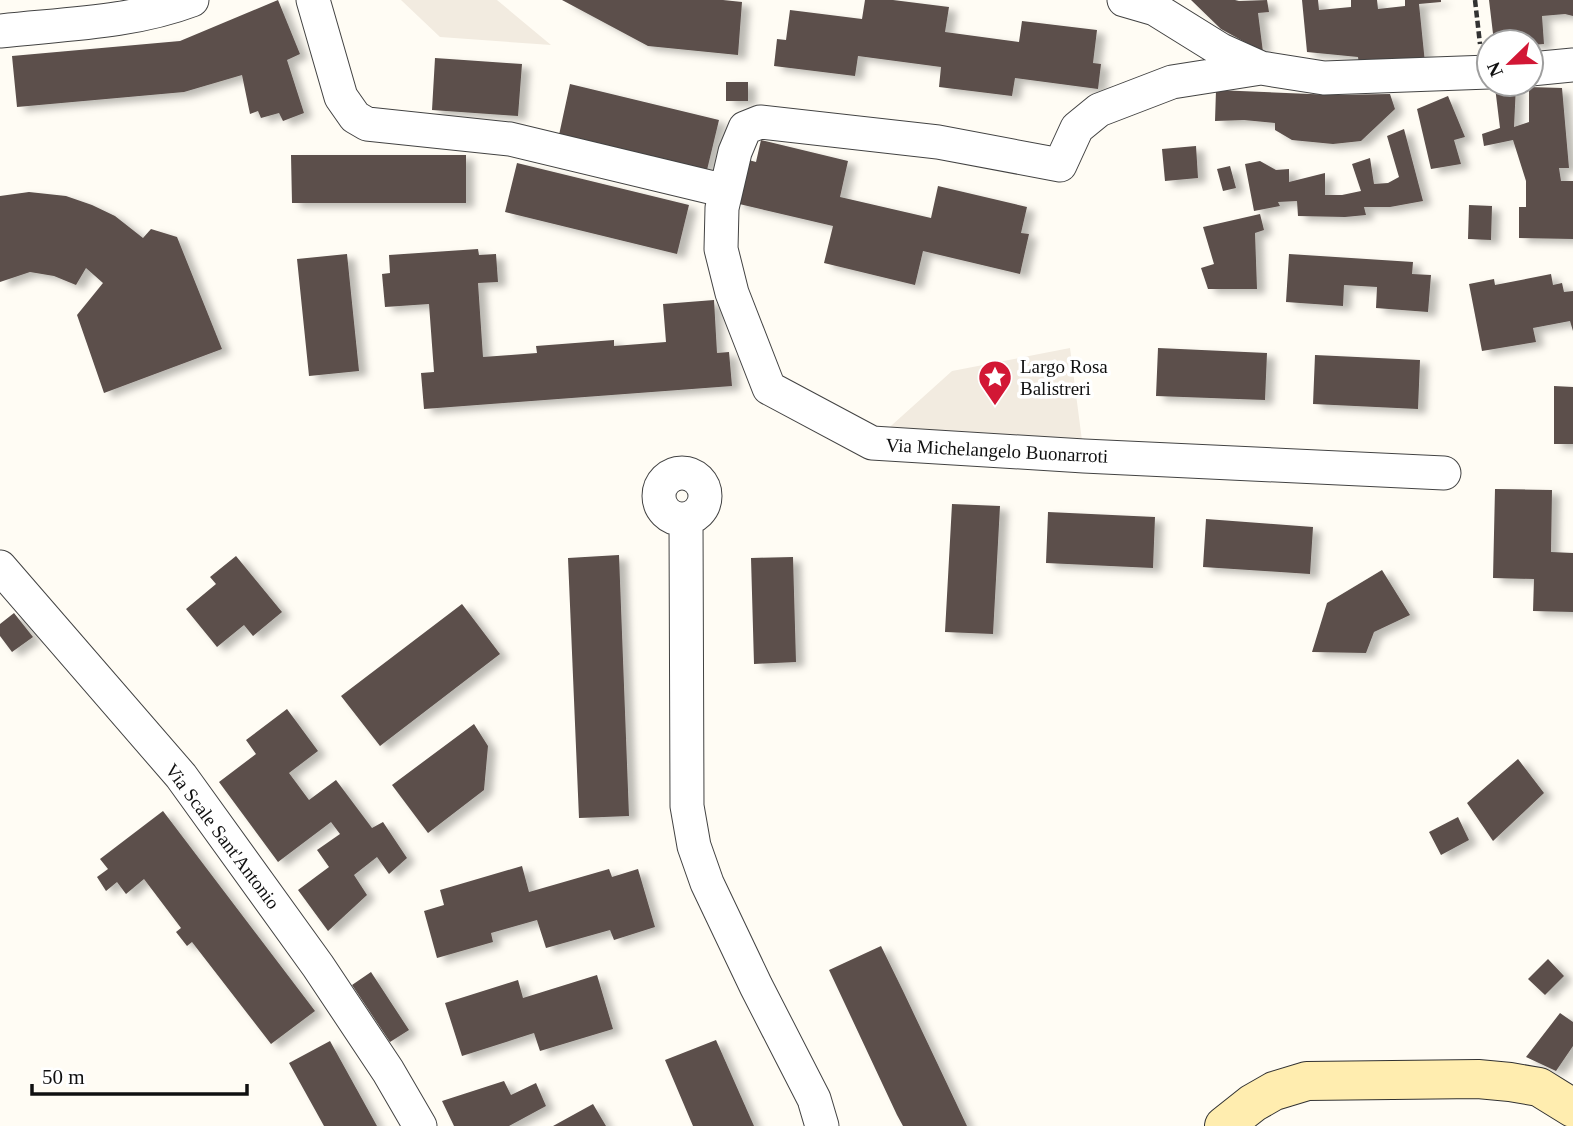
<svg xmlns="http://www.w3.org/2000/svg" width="1573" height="1126" viewBox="0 0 1573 1126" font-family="Georgia,serif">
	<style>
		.plaza { fill: #f2ebe0 }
		.building { fill: #5b4f4b; filter: url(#shadow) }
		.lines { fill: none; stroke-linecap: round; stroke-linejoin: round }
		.street-casing { stroke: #434343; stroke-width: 35 }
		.secondary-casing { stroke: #323232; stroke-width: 40 }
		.path { stroke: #323232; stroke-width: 4.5; stroke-dasharray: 7 3.5; stroke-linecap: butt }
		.street { stroke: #fff; stroke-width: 33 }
		.secondary { stroke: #ffedaf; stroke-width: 38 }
		.labels { text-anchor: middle; stroke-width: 7; stroke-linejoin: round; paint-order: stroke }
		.poi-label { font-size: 19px; fill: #101010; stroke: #fff; text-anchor: start }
		.street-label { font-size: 19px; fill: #101010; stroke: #fff }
	</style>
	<defs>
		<filter id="shadow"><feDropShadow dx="8" dy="4.5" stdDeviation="3.5" flood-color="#0004"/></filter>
	</defs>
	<rect width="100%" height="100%" fill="#fffcf4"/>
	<path class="plaza" d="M401 0H497L551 45 440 37Z
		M1070 348 1084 456 872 443 952 371Z"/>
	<path class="building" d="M278 0 300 54 287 60 304 113 283 121 279 113 261 118 258 111 250 114 242 75 184 92 17 107 12 56 180 41Z
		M562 0H723L742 2 738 55 648 46Z
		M865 0H893L949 7 945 32 1019 42 1022 21 1097 30 1093 63 1101 64 1098 89 1015 78 1012 96 939 87 941 67 858 56 855 76 774 66 777 39 786 40 790 10 862 19Z
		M1191 0H1235L1239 1 1267 0 1269 12 1258 13 1263 52 1221 29Z
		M1302 0H1318L1319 10 1351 7V0H1377L1378 9 1405 6V0H1441V2L1419 4 1425 63 1359 65 1358 57 1307 52Z
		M1489 0H1573V16L1565 14 1542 16 1544 44 1531 45V42H1515V41L1494 42Z
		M435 58 522 64 518 116 432 110Z
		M726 82H748V101H726Z
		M570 84 719 120 707 170 559 135Z
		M1516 85 1514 127 1529 122V87L1562 88 1569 168H1559L1561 181H1573V239L1519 238V207H1526V181L1513 140 1484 146 1482 134 1500 128 1495 87Z
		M1216 90 1334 95 1390 94 1395 109 1361 141 1333 144 1292 140 1275 130V123L1244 120 1215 121Z
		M1448 96 1465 137 1454 140 1461 164 1431 169 1417 109Z
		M1404 129 1423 201 1390 207H1364L1366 215 1345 217 1298 216 1297 201 1278 202 1280 206 1254 211 1245 164 1260 161 1276 170 1289 169V182L1325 173V195H1342L1361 191 1352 164 1370 158 1374 184 1388 183 1399 177 1387 136Z
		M761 140 848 161 840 197 931 218 938 186 1027 207 1021 233 1029 234 1020 274 923 251 915 285 824 263 833 226 735 203 745 159 756 162Z
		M1196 146 1198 178 1165 181 1162 149Z
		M291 155H466V203H292Z
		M517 163 689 205 677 254 505 212Z
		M1230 166 1236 188 1223 191 1217 169Z
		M29 192 66 196 92 205 115 216 143 238 151 229 177 237 222 349 104 393 77 315 103 283 86 268 76 285 54 276 30 272 0 282V196Z
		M1469 205 1492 206 1491 240 1468 239Z
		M1260 214 1264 230 1255 233 1257 289H1208L1201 268 1214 264 1203 227Z
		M478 249 479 255 496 254 498 282 478 283 483 357 537 353 536 346 614 340V346L666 342 663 304 714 300 717 353 729 352 732 386 424 409 421 373 434 372 429 304 385 307 382 274 390 273 389 255Z
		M347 254 359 371 309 376 297 259Z
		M1289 254 1413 262 1412 274 1431 275 1428 312 1376 308 1377 287 1344 285 1343 306 1286 302Z
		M1551 274 1553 285 1562 283 1564 292 1573 291V331L1570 321 1533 328 1536 342 1482 351 1469 284 1494 279 1495 285Z
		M1158 348 1267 353 1265 400 1156 396Z
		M1315 355 1420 360 1418 409 1313 404Z
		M1554 386 1573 387V444H1554Z
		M1495 489 1552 490 1551 552 1573 553V612L1533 611 1534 579 1493 578Z
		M952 504 1000 506 993 634 945 632Z
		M1048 512 1155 517 1153 568 1046 563Z
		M1206 519 1313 527 1310 574 1203 567Z
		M619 555 629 816 579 818 568 558Z
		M236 556 282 612 253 636 244 625 217 647 186 609 216 584 210 577Z
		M793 557 796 662 754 664 751 558Z
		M1382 570 1410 615 1374 632 1366 653 1312 652 1327 603Z
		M462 604 500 654 380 746 341 696Z
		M14 613 33 637 12 652 0 636V624Z
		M287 709 318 751 289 773 309 800 336 780 372 828 383 822 407 858 389 874 377 857 354 875 367 895 328 931 298 890 329 867 317 850 340 834 331 822 278 862 219 782 256 754 246 740Z
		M474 724 488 746 484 790 428 833 392 785Z
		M1518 759 1544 793 1493 841 1467 803Z
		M163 811 315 1011 271 1044 192 942 187 946 176 932 181 928 144 879 126 894 117 882 106 891 97 877 108 869 100 859Z
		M1458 817 1469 840 1441 855 1429 832Z
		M522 866 529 892 609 869 612 877 638 869 655 927 614 940 610 930 546 948 537 920 491 933 493 942 437 958 424 911 444 905 440 890Z
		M881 946 904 993 967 1126H903L897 1115 829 970Z
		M1548 959 1564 976 1545 995 1528 979Z
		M371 972 409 1030 390 1042 352 985Z
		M597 975 613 1029 540 1051 534 1033 462 1056 445 1003 518 980 523 998Z
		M1560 1013 1573 1022V1046L1556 1071 1526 1057Z
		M716 1040 754 1126H693L665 1060Z
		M330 1041 377 1126H324L289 1063Z
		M504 1081 511 1095 536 1083 546 1106 509 1126H454L442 1101Z
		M593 1104 606 1126H553Z"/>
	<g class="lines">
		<g class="street-casing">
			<path id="street" d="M313 0 341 97 355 117 367 124 510 139 726 191
				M1124 0 1155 9 1221 50 1261 68 1324 78 1489 72
				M0 31C64 24 131 23 192 0
				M1261 68 1172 82 1099 110 1077 128 1060 165 938 142 760 122 745 128 735 152 722 208 721 249 732 293 769 388 872 443 1084 456 1444 473
				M1531 69 1573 65
				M659 496a23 23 0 1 1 46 0a23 23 0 1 1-46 0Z
				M686 520 687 806 694 846 707 883 756 986 814 1099 822 1126
				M0 567 181 776 318 966 388 1071 420 1126"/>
		</g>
		<g class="secondary-casing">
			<path id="secondary" d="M1224 1126 1253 1103 1274 1091 1307 1081 1478 1079 1510 1082 1539 1087 1573 1108"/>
		</g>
		<path class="path" d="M1475 0 1480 44"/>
		<use href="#street" class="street"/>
		<use href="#secondary" class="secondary"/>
	</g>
	<defs>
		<g id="sight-pin" transform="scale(1.75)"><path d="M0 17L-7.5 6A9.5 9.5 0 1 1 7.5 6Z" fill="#d21735" stroke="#fff"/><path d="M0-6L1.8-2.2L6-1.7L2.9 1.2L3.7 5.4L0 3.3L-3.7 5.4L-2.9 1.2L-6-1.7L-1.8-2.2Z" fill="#fff"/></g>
	</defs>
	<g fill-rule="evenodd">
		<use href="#sight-pin" x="995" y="377"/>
	</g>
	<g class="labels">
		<g class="poi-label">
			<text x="1020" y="373">Largo Rosa<tspan x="1020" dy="22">Balistreri</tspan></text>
		</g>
		<g class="street-label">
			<text transform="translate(997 450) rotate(3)" y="7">Via Michelangelo Buonarroti</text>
			<text transform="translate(223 836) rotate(53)" y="7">Via Scale Sant'Antonio</text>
		</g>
	</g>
	<g transform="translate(1510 63) rotate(247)"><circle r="33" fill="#ffffff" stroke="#9f9f9f" stroke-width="2"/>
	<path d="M0-5L12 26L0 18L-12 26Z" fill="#d21735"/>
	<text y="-10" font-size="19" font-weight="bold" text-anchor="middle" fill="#101010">N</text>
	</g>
	<path d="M32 1084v10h215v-10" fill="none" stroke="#101010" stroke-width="3.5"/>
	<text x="42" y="1084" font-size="21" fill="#101010" stroke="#ffffff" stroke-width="5" paint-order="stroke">50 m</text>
</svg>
